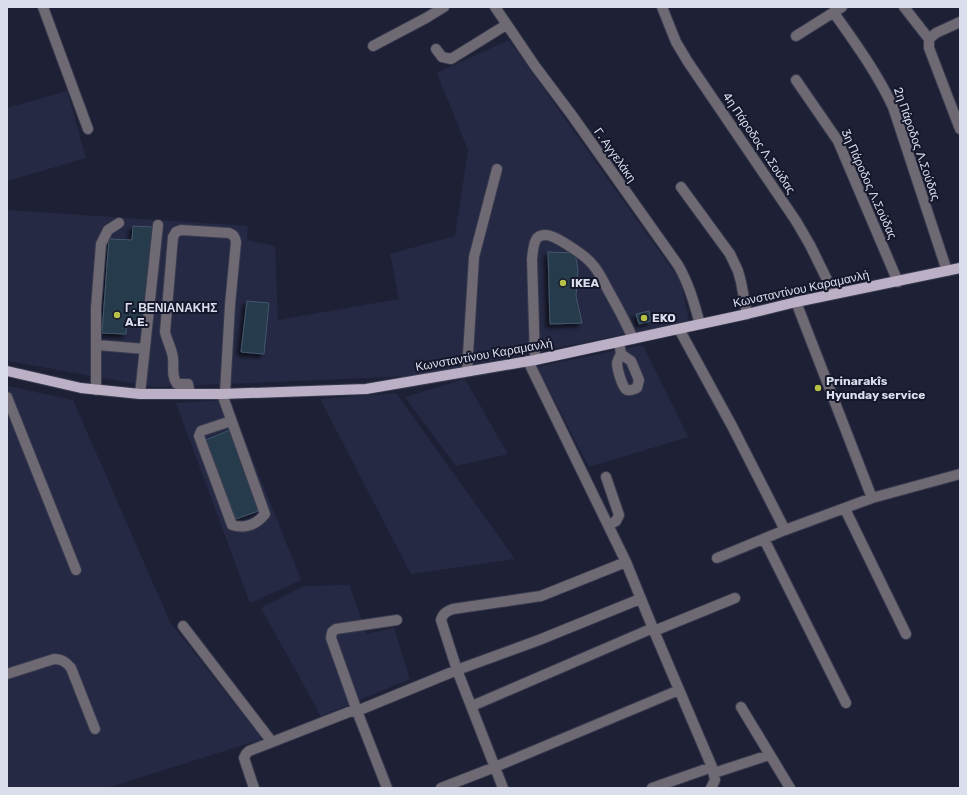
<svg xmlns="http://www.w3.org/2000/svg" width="967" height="795" viewBox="0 0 967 795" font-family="Rubik,sans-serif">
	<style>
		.built { fill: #252944 }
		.building { fill: #253a4b; stroke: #43586b; filter: url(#shadow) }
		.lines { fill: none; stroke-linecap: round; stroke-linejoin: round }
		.minor-casing { stroke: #383b4f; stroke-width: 12 }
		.major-casing { stroke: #383b4f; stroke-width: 12 }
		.minor { stroke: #6f6973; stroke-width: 10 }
		.major { stroke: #bcb0c6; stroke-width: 10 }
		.poi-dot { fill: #b8c147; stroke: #15172b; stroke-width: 1.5 }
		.labels { text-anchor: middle; stroke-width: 4; stroke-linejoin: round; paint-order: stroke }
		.street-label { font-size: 12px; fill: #daddeb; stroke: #15172b }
		.poi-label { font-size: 12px; font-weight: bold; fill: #daddeb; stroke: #15172b; text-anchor: start }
	</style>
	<defs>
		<filter id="shadow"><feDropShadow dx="-3.5" dy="3.5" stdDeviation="2" flood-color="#0009"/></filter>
	</defs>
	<rect width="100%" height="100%" fill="#1e2136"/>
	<path class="built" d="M509 40 681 282 689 322 413 376 154 387 7 361V210L248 226 247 240 275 246 278 320 399 299 390 254 455 236 468 150 437 73Z
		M67 91 86 158 7 181V108Z
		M643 345 688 437 589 467 537 367Z
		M465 379 508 454 456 466 405 397Z
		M7 386 73 400 170 622 262 739 107 788H7Z
		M396 393 515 559 411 574 320 399Z
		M229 400 301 580 250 603 176 403Z
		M349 585 367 634 394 628 410 679 321 716 261 608 304 586Z"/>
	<path class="building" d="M133 226 153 227 146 321 127 319 126 334 102 333 109 239 132 240Z
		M548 252 575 253 578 270 576 296 582 323 550 324Z
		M247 301 269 303 264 354 241 352Z
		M649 311 651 321 639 324 636 314Z
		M230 430 261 510 236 519 206 440Z"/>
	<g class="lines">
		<g class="minor-casing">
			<path id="minor" d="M43 7 88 129
				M495 7 535 66 571 114 678 265C689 284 694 303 700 324
				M662 7 676 42 688 62 796 221 810 245 834 294
				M904 7 929 39V48L960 129
				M834 13C856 44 877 73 893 107L947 271
				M796 36 842 7
				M929 39 936 33 960 22
				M373 46 426 18 444 7
				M436 49 442 57 451 59 506 25
				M796 80 838 141 898 282
				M681 187 730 254 738 271 741 282 747 314
				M796 302 872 498
				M679 329 732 426 785 530
				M619 342 621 354C619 357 618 359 617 363 617 368 622 388 627 390 631 391 634 389 637 388L639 380 631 361 621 354
				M97 345 145 349
				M535 360 532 259C533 252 533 243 537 238 539 236 543 235 546 235 555 235 586 256 592 264 599 271 603 281 608 290 617 306 626 322 633 339
				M528 361 626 562 654 631 712 767 715 780 711 788
				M467 371 474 257 497 169
				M96 390V308L101 244 108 230 119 223
				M140 394 158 225
				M190 394 188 384H177C171 376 174 367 173 358 172 349 167 341 165 332L173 237 176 232 181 230 229 233C234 235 235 237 236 242L230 305 225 393
				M222 394 265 514C256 525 245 529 232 525L199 436 201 431 231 421
				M7 397 76 570
				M606 477 619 515 616 521 609 525
				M845 509 906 634
				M764 539 846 703
				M717 558 785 530 872 498 960 474
				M183 626 272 742
				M654 631 735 598
				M7 674 54 659C62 659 66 662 71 668L95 729
				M472 706 653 628
				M741 707 790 788
				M714 773 769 755
				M254 788 244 758 246 754 249 751 349 712 357 711 331 638 332 632 336 629 397 620
				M387 788 357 711 457 670 539 640 640 599
				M441 788 495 767 679 690
				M503 788 457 670 441 620C443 613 447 611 453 609L541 596 626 562
				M652 788 712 767"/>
		</g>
		<g class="major-casing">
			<path id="major" d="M7 371 81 388 140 394H222L366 389 535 360 747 314 796 302 960 268"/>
		</g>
		<use href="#minor" class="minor"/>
		<use href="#major" class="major"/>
	</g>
	<g class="poi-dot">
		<circle cx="563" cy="283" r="4"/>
		<circle cx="117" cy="315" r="4"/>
		<circle cx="644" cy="318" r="4"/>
		<circle cx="818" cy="388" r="4"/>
	</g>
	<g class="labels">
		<g class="street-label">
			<text transform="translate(759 143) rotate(56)" y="4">4η Πάροδος Λ.Σούδας</text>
			<text transform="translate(917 144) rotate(71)" y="4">2η Πάροδος Λ.Σούδας</text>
			<text transform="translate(615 155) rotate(55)" y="4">Γ. Αγγελάκη</text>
			<text transform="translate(869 184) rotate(66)" y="4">3η Πάροδος Λ.Σούδας</text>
			<text transform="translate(801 289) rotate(-12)" y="4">Κωνσταντίνου Καραμανλή</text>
			<text transform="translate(484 355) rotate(-10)" y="4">Κωνσταντίνου Καραμανλή</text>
		</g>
		<g class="poi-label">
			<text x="571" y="287">IKEA</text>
			<text x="125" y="312">Γ. ΒΕΝΙΑΝΑΚΗΣ<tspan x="125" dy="14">A.E.</tspan></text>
			<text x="652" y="322">EKO</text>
			<text x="826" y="385">Prinarakîs<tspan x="826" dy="14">Hyunday service</tspan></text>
		</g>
	</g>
	<rect width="967" height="795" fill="none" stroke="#daddeb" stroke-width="16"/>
</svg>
